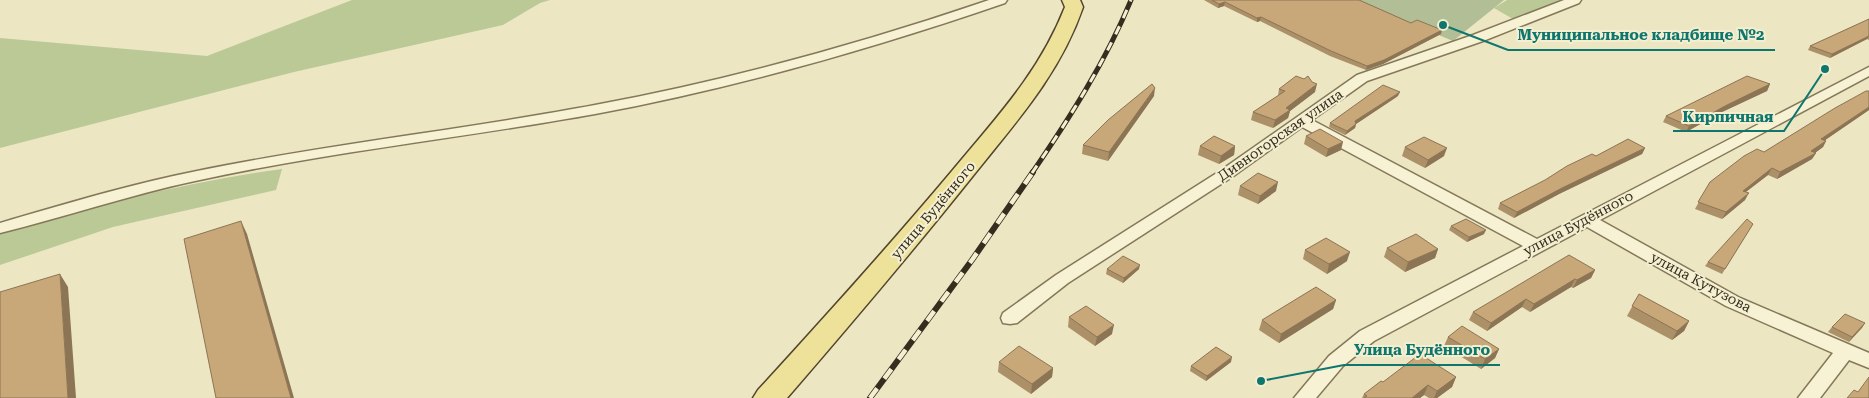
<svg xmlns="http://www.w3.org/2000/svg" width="1869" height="398" viewBox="0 0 1869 398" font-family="'Roboto Serif',serif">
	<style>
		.green { fill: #bbc996 }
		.cemetery { fill: #b2be95 }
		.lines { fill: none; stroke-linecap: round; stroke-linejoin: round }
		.street-casing { stroke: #85785a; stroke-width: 3 }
		.primary-casing { stroke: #52452e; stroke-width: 3 }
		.street { fill: #f7f2d4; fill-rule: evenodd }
		.primary { fill: #eee29b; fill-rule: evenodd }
		.rail-far1-casing { stroke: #352d1d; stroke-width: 5 }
		.rail-casing { stroke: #352d1d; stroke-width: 6 }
		.rail-far1 { stroke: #f4efd1; stroke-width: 3; stroke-dasharray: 9; stroke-linecap: butt }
		.rail { stroke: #f4efd1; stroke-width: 4.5; stroke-dasharray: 12; stroke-linecap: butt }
		.wall { fill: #ac9068 }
		.shaded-wall { fill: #8c7555 }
		.building { fill: #c8a779; stroke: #8c7555 }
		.labels { text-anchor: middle; stroke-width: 4; stroke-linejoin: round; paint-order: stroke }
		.street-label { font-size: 14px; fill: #352d1d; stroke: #f4efd1 }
		.leader { fill: none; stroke: #0f766e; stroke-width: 2 }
		.callout-dot { fill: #0f766e; stroke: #f4efd1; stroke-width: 2 }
		.callout-label { font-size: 15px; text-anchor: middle; font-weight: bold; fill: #0f766e; stroke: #f4efd1; stroke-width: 4; stroke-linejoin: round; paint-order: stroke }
	</style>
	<rect width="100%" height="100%" fill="#ece6c2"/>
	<path class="green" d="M352 0H550L540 3 503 25 294 72 0 148V38L207 56Z
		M1507 0H1567L1513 19 1494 8Z
		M282 169 276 190 113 227 0 265V234C92 206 186 182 282 169Z"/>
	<path class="cemetery" d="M1355 0H1504L1453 41Z"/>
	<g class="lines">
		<g class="street-casing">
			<path id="street" d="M989 0H1007L1005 3C871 49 735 88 595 114 462 138 327 152 195 181 129 195 65 217 0 233V223C65 204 131 184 197 171 329 144 463 130 595 105 729 80 860 44 989 0Z
				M1564 0H1581L1579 3 1483 41 1367 81 1312 120 1537 239 1869 67V76L1600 220 1740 298 1869 353V368L1849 360 1820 398H1798L1833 353 1726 306 1587 227 1374 341 1343 366 1316 398H1294L1329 356 1360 331 1523 246 1302 127 1232 177 1068 283 1017 323 1010 324 1003 323 1001 318 1003 313 1056 275 1220 171 1357 75 1473 35Z"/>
		</g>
		<g class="primary-casing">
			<path id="primary" d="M1062 0H1080L1083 7C1060 74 1016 122 972 177 912 252 850 325 787 398H753L758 390C824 318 889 246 952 171 996 118 1039 73 1065 7Z"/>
		</g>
		<use href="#street" class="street"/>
		<use href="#primary" class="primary"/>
		<g class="rail-far1-casing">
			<path id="rail-far1" d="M1032 173C1069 119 1106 61 1131 0"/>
		</g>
		<g class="rail-casing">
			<path id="rail" d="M870 398 972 260 1033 172"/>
		</g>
		<use href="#rail-far1" class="rail-far1"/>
		<use href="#rail" class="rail"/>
	</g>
	<path class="wall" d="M1204 0H1359L1411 23 1441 34 1383 64 1366 70 1330 56 1260 21 1257 22 1224 6 1218 8Z
		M1869 19V40L1867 39 1830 58 1808 50 1810 46Z
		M1770 84 1767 91 1722 112 1686 132 1663 122 1666 116Z
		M1279 89 1315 92 1290 111 1288 118 1273 128 1251 120 1253 112 1278 96Z
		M1869 91V110L1825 140 1826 141 1823 147 1815 153H1816L1812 159 1777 179 1768 175 1746 192 1745 200 1722 219 1695 209 1710 182 1764 152Z
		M1154 96 1108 161 1082 154 1083 145Z
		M1398 96 1356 124 1355 128 1345 135 1329 127 1330 123Z
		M1306 136 1341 150 1326 157 1304 144Z
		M1200 146H1235L1234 155 1219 164 1198 155Z
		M1405 147 1444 156 1425 168 1402 156Z
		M1645 148 1642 154 1559 194 1514 218 1498 209 1500 203 1596 156Z
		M1240 186 1276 191 1258 204 1238 195Z
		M1753 224 1722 274 1705 266 1708 262Z
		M1451 226 1484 234 1467 242 1449 230Z
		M1387 248 1438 249 1435 258 1405 272 1384 257Z
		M1305 250 1347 261 1327 274 1303 259Z
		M1107 269H1139L1123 283 1106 274Z
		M1595 270 1591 278 1573 288 1571 287 1530 312 1522 307 1487 331 1469 320 1473 312Z
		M1639 294 1689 321 1684 331 1672 340 1627 316Z
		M1336 300 1333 309 1279 343 1259 330 1262 320Z
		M1069 317 1112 334 1095 346 1068 327Z
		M1865 323 1849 342 1828 332 1832 327Z
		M1448 337 1499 349 1495 358 1481 369 1444 346Z
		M999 362 1053 368 1052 377 1031 394 998 372Z
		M1231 362 1206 381 1190 371 1191 366Z
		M1456 377 1452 387 1437 398H1429L1424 395 1420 398H1362L1364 394 1383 382Z"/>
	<path class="shaded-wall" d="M1225 2 1224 6 1218 8 1219 4Z
		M1261 17 1260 21 1257 22V18Z
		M1442 30 1441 34 1383 64 1366 70 1367 66Z
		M1869 36 1867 39 1830 58 1832 54Z
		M1317 84 1315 92 1290 111 1288 118 1273 128 1275 120 1286 108Z
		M1770 84 1767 91 1722 112 1686 132 1689 126 1725 106Z
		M1155 88 1154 96 1108 161 1109 152Z
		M1400 92 1398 96 1356 124 1355 128 1345 135 1347 131 1355 121Z
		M1869 107V110L1818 145 1821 139Z
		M1826 141 1823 147 1808 158 1811 151Z
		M1343 142 1341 150 1326 157 1328 149Z
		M1235 146 1234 155 1219 164 1221 156Z
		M1447 148 1444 156 1425 168 1428 160Z
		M1645 148 1642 154 1559 194 1514 218 1517 212 1562 188Z
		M1816 153 1812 159 1777 179 1780 172Z
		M1772 168 1768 175 1739 197 1743 191Z
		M1278 182 1276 191 1258 204 1260 196Z
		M1749 193 1745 200 1722 219 1726 212Z
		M241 221 247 234 294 398H291Z
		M1486 230 1484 234 1467 242 1469 237Z
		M1438 249 1435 258 1405 272 1408 262Z
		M1350 252 1347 261 1327 274 1329 264Z
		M1140 265 1139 269 1123 283 1124 278Z
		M1595 270 1591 278 1573 288 1577 280Z
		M60 274 68 287 76 398H68Z
		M1575 279 1571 287 1530 312 1534 304Z
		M1526 299 1522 307 1487 331 1491 323Z
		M1336 300 1333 309 1279 343 1281 334Z
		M1689 321 1684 331 1672 340 1677 331Z
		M1865 323 1862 328 1849 342 1852 337Z
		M1114 325 1112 334 1095 346 1097 337Z
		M1499 349 1495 358 1481 369 1485 359Z
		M1232 357 1231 362 1206 381 1207 376Z
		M1053 368 1052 377 1031 394 1032 384Z
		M1456 377 1452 387 1437 398H1434L1437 391Z
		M1428 385 1424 395 1420 398H1412Z"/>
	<path class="building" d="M1212 0H1359L1411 23 1417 20 1442 30 1384 60 1367 66 1331 51 1261 17 1257 18 1225 2 1219 4Z
		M1869 19V36L1832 54 1810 46Z
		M1296 76 1304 79 1308 76 1312 82 1317 84 1286 108 1290 110 1275 120 1253 112 1285 91 1279 89Z
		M1747 76 1770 84 1725 106 1689 126 1666 116Z
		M1152 84 1155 88 1109 152 1083 145 1108 120Z
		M1383 85 1400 92 1355 121 1356 124 1347 131 1330 123Z
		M1866 91H1869V107L1821 139 1826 141 1811 151 1816 153 1780 172 1772 168 1743 191 1749 193 1726 212 1698 202 1710 182 1744 156 1757 149 1764 152 1835 108Z
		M1320 129 1343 142 1328 149 1306 136Z
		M1214 136 1235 146 1221 156 1200 146Z
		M1424 137 1447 148 1428 160 1405 147Z
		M1628 139 1645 148 1562 188 1517 212 1500 203 1545 180 1567 166 1592 154 1596 156Z
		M1258 173 1278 182 1260 196 1240 186Z
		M1466 219 1486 230 1469 237 1451 226Z
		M1747 219 1753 224 1725 269 1708 262Z
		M241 221 291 398H216L184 239Z
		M1416 234 1438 249 1408 262 1387 248Z
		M1326 238 1350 252 1329 264 1305 250Z
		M1569 255 1595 270 1577 280 1575 279 1534 304 1526 299 1491 323 1473 312Z
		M1123 256 1140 265 1124 278 1107 269Z
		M60 274 68 398H0V292Z
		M1316 287 1336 300 1281 334 1262 320Z
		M1639 294 1689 321 1677 331 1632 306Z
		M1086 306 1114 325 1097 337 1069 317Z
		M1845 314 1865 323 1852 337 1832 327Z
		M1462 326 1499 349 1485 359 1448 337Z
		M1019 346 1053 368 1032 384 999 362Z
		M1216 347 1232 357 1207 376 1191 366Z
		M1420 354 1456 377 1437 391 1428 385 1412 398H1364L1367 396 1364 394 1381 381 1383 382Z
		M1869 377V398H1847L1854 390 1858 392Z"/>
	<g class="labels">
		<g class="street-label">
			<text transform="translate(1280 135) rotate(-35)" y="5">Дивногорская улица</text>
			<text transform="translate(933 210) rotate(-50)" y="5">улица Будённого</text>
			<text transform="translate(1578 223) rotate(-28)" y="5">улица Будённого</text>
			<text transform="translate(1701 282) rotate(28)" y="5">улица Кутузова</text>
		</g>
	</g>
	<path class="leader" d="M1443 25L1508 50H1775M1825 69L1784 131H1673M1261 381L1344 365H1500"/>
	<g class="callout-dot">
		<circle cx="1443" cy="25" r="5"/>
		<circle cx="1825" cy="69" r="5"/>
		<circle cx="1261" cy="381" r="5"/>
	</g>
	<g class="callout-label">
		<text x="1641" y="40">Муниципальное кладбище №2</text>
		<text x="1728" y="122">Кирпичная</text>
		<text x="1422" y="355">Улица Будённого</text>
	</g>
</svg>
